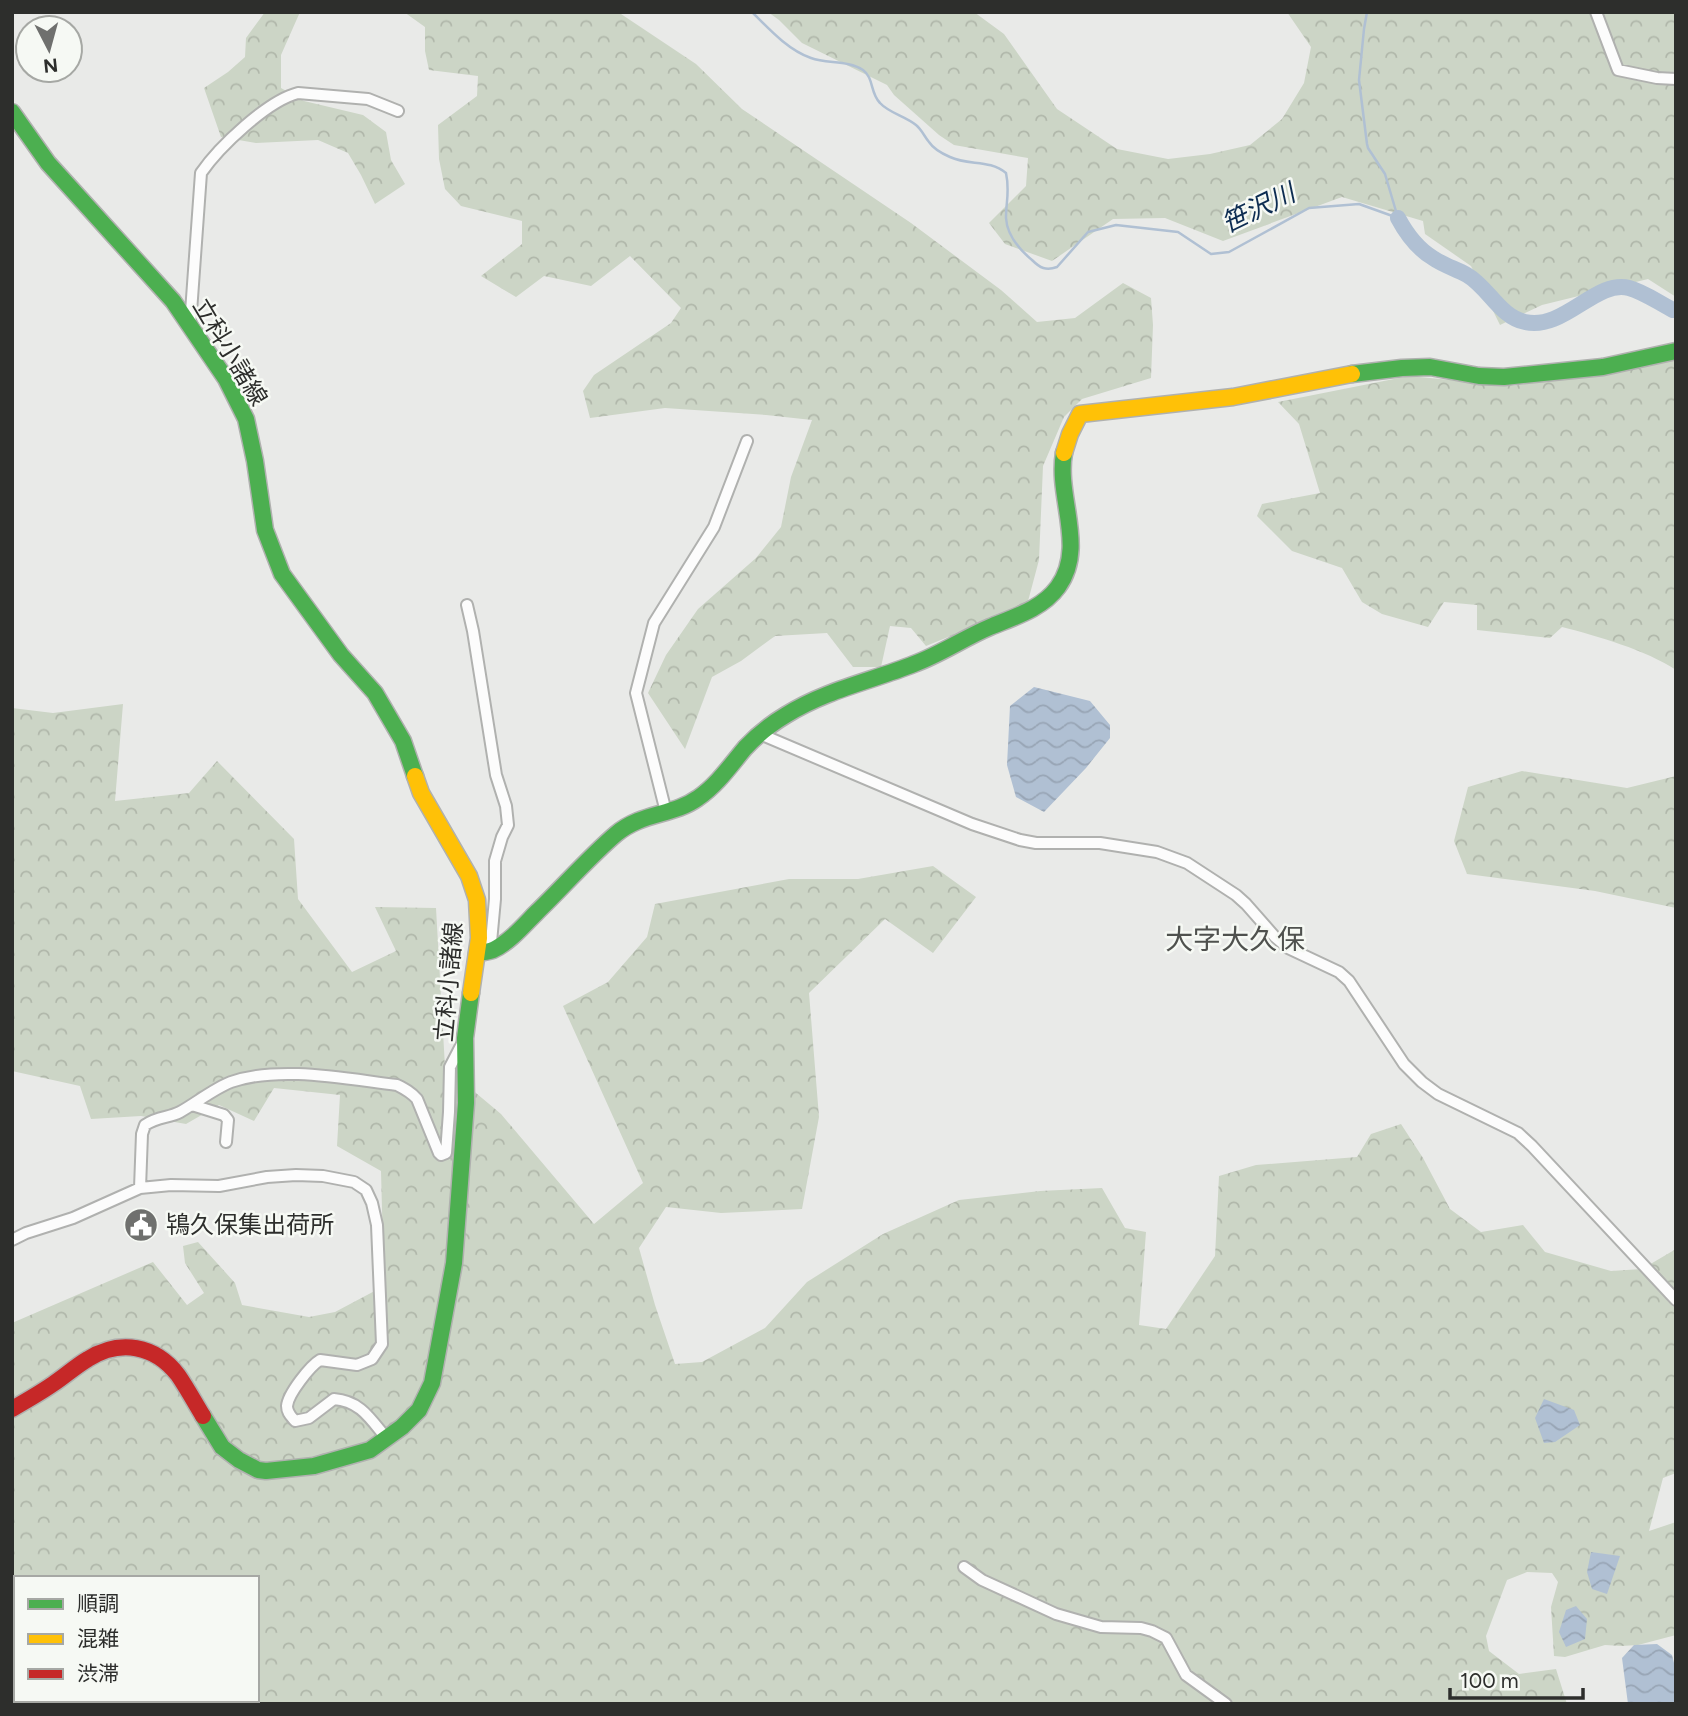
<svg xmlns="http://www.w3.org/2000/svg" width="1688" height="1716" viewBox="0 0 1688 1716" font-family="Figtree,'Noto Sans JP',sans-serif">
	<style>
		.forest { fill: url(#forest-crowns); fill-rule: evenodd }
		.water { fill: url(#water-waves) }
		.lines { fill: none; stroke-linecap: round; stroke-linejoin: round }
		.stream { stroke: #b0c0d3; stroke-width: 2.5 }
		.river { stroke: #b0c0d3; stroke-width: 16 }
		.street-casing { stroke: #b0b1af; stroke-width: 14 }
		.fast-casing { stroke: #b0b1af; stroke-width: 19 }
		.slow-casing { stroke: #b0b1af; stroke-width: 19 }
		.jam-casing { stroke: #b0b1af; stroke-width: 19 }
		.street { stroke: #fcfcfc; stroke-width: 10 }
		.fast { stroke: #4caf50; stroke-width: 16 }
		.slow { stroke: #ffc107; stroke-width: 16 }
		.jam { stroke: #c62828; stroke-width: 16 }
		.labels { text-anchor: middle; stroke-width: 5; stroke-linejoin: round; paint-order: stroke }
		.street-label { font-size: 24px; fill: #2d2e2c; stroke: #f6f9f4 }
		.poi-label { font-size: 24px; fill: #2d2e2c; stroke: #f6f9f4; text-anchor: start }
		.water-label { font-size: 26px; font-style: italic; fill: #0c2c51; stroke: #f6f9f4 }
		.quarter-label { font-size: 28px; fill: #4f514e; stroke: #f6f9f4 }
	</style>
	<defs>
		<pattern id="forest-crowns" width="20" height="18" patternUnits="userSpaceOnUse" patternTransform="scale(1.75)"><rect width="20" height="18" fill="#ccd5c6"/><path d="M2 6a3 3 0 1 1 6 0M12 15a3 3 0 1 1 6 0" fill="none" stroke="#b0b7aa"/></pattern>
		<pattern id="water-waves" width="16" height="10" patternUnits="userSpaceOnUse" patternTransform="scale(1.75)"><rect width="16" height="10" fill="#b0c0d3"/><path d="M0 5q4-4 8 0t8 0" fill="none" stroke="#98a5b5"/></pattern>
	</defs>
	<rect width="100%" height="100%" fill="#e9eae8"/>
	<path class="forest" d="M265 12H300L281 55V88L304 101 363 115 386 132 391 160 405 184 375 204 361 175 348 153 318 140 256 143 221 137 204 88 228 72 245 57 246 38Z
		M404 12H618L696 64 742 109 911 223 1001 290 1037 322 1075 318 1123 283 1151 298 1153 325 1151 378 1082 399 1064 417 1043 466 1039 560 1027 605 926 646 911 628 890 626 881 667H853L827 633 775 636 741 661 712 677 685 749 648 693 666 655 698 609 756 558 781 527 791 477 812 420 766 415 665 408 590 418 583 391 594 375 671 323 681 308 630 256 591 286 544 276 516 297 481 276 522 244V221L461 206 445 189 439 159 438 125 477 96 478 76 429 70 425 51V27Z
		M768 12H974L1004 34 1057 109 1117 149 1168 159 1210 154 1250 145 1282 119 1304 83 1311 47 1287 12H1676V297L1648 279 1542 305 1500 325 1471 266 1425 234 1423 221 1342 197 1223 241 1165 218 1113 219 1052 261 1005 244 989 223 1026 186 1028 158 954 145 939 135 894 95 887 85 802 43 779 20Z
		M1676 359V670C1646 650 1597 636 1562 627L1550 638 1477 630V605L1444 602 1428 627 1382 614 1362 602 1342 568 1292 551 1257 516 1262 504 1320 493 1299 424 1278 402 1409 376 1513 386Z
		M123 704 115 801 189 793 217 761 294 839 298 899 352 972 396 951 375 907 436 908 445 1067 501 1114 594 1224 643 1183 563 1006 608 982 647 937 655 904 789 879H858L933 866 976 897 933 953 885 919 809 993 819 1117 802 1209 721 1213 666 1207 639 1248 655 1305 675 1364 702 1362 765 1328 807 1282 883 1234 959 1200 1040 1191 1102 1188 1125 1228 1146 1232 1139 1325 1166 1329 1215 1256 1219 1176 1256 1165 1357 1157 1371 1134 1401 1124 1423 1158 1450 1209 1481 1232 1523 1225 1545 1252 1611 1271 1642 1269 1676 1249V1473L1663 1478 1649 1531 1676 1522V1635L1638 1645 1621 1646 1605 1645 1565 1657 1554 1656 1551 1607 1558 1582 1552 1573 1527 1572 1507 1580 1486 1636 1489 1651 1519 1674 1556 1669 1567 1704H12V1323L153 1262 187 1305 204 1293 185 1263 183 1246 198 1242 235 1283 242 1305 309 1317 335 1312 384 1286 381 1171 337 1146 340 1095 274 1088 254 1121 219 1105 186 1124 141 1116 91 1119 80 1086 12 1071V708L53 713ZM16 1578H257V1700H16Z
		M1522 771 1627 788 1676 776V908L1595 891 1467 874 1454 841 1468 787Z"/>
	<path class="water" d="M1034 687 1090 701 1110 725V738L1086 768 1044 812 1016 797 1007 765 1010 706Z
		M1544 1399 1574 1410 1580 1425 1555 1442 1544 1443 1535 1418Z
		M1591 1552 1620 1556 1607 1594 1592 1589 1587 1572Z
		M1576 1606 1587 1619 1585 1639 1566 1647 1559 1632 1566 1610Z
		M1657 1644 1672 1655 1676 1671V1704H1628L1622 1658 1634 1645Z"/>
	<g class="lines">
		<path class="stream" d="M752 12C769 29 788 50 811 58 827 64 848 60 863 70 874 78 870 93 880 103 889 113 905 116 916 125 922 130 924 136 929 142 933 148 943 154 950 157 969 166 989 159 1006 173 1010 191 1006 201 1006 218 1007 235 1020 250 1032 260 1040 268 1046 271 1057 267L1088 232 1116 225 1178 232 1211 254 1229 252 1309 208 1359 204 1398 218
			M1367 12 1364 29 1359 80 1367 144 1368 148 1385 174 1398 218"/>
		<path class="river" d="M1398 218C1406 233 1418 249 1433 258 1443 265 1456 269 1467 275 1488 287 1500 317 1525 322 1564 331 1596 279 1629 288 1644 292 1659 303 1673 310H1676"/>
		<g class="street-casing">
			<path id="street" d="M1596 12 1618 70 1657 78 1676 79
				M190 326 201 173C219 147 267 101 298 93L368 99 398 111
				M467 605 473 631 496 775 506 806 508 825 502 837 495 861V899L491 942 483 949
				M760 734 972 824 1020 840 1036 843H1100L1157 852 1187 863 1236 895 1246 904 1275 937 1288 948 1339 972 1349 981 1404 1064 1422 1082 1438 1094 1518 1133 1532 1146 1676 1300
				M666 812 636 693 654 623 714 527 747 441
				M192 1105 224 1115 228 1120 226 1142
				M140 1188 142 1134 145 1125C158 1116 169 1118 180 1112 196 1103 215 1088 231 1082 280 1065 346 1079 397 1085 405 1089 411 1092 417 1099L439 1153 441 1155 446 1153 449 1112 450 1067 464 1040
				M12 1240 26 1233 73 1218 140 1188 171 1185 219 1186 267 1177 296 1175 323 1176 354 1182 366 1190 372 1203 377 1225 382 1344 372 1359 357 1365 320 1360C310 1366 288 1394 287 1406 287 1413 291 1416 295 1421L309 1418 334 1399C361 1401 371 1420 387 1439
				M964 1567 982 1580 1056 1614 1101 1627 1141 1628 1152 1631 1166 1638 1186 1675 1226 1704"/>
		</g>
		<g class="fast-casing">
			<path id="fast" d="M12 112 48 163 173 301 226 379 246 419 255 461 265 530 282 574 341 655 375 693 403 741 415 776
				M1352 374 1402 368 1430 367 1479 376 1504 377 1603 367 1676 351
				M477 953C482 952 488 952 493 950 510 942 524 925 537 912 563 887 589 857 616 834 642 812 673 816 698 798 717 785 730 766 745 748 757 735 771 724 786 715 826 690 871 681 914 664 941 654 964 638 990 627 1014 617 1042 609 1058 587 1087 547 1056 497 1064 453
				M203 1416 222 1447 239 1460 258 1470 266 1471 314 1466 370 1450 402 1427 419 1410 432 1383 454 1263 466 1103 465 1038 471 993"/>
		</g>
		<g class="slow-casing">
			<path id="slow" d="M1064 453 1070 434 1080 414 1233 397 1352 374
				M415 776 421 793 469 876 477 900 479 938 471 993"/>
		</g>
		<g class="jam-casing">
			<path id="jam" d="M12 1409C26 1401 40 1393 53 1384 65 1376 76 1366 88 1359 120 1339 155 1345 178 1375 187 1388 195 1403 203 1416"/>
		</g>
		<use href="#street" class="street"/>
		<use href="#fast" class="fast"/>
		<use href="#slow" class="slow"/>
		<use href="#jam" class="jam"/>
	</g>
	<defs>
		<g id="civic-disc" transform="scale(1.75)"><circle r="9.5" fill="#6f706e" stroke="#f6f9f4"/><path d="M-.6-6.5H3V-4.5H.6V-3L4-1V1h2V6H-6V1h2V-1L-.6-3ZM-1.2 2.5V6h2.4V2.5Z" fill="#fff"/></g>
	</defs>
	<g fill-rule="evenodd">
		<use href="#civic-disc" x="141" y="1225"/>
	</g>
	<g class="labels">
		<g class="street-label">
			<text transform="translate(230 352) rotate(59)" y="8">立科小諸線</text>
			<text transform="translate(449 982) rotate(-85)" y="8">立科小諸線</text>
		</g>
		<g class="poi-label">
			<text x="166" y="1233">鴇久保集出荷所</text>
		</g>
		<g class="water-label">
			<text transform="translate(1258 208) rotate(-26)" y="9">笹沢川</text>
		</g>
		<g class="quarter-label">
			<text x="1235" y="949">大字大久保</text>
		</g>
	</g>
	<rect width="1688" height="1716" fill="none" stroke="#2d2e2c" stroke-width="28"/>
	<rect x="14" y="1576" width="245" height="126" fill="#f6f9f4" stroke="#a6a8a4" stroke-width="2"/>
	<rect x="28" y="1599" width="35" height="10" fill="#4caf50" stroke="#a6a8a4" stroke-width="2"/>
	<text x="77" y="1611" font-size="21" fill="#2d2e2c">順調</text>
	<rect x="28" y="1634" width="35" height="10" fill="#ffc107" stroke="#a6a8a4" stroke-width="2"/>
	<text x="77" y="1646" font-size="21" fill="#2d2e2c">混雑</text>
	<rect x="28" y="1669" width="35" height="10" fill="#c62828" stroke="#a6a8a4" stroke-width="2"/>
	<text x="77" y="1681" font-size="21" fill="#2d2e2c">渋滞</text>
	<g transform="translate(49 49) rotate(174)"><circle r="33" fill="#f6f9f4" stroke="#a6a8a4" stroke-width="2"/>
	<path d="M0-5L12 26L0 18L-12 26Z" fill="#6f706e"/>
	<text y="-10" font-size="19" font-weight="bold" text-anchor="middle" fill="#2d2e2c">N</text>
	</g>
	<path d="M1450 1688v10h133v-10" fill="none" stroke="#2d2e2c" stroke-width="3.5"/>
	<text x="1460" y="1688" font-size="21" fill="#2d2e2c" stroke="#f6f9f4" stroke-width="5" paint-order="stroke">100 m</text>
</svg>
